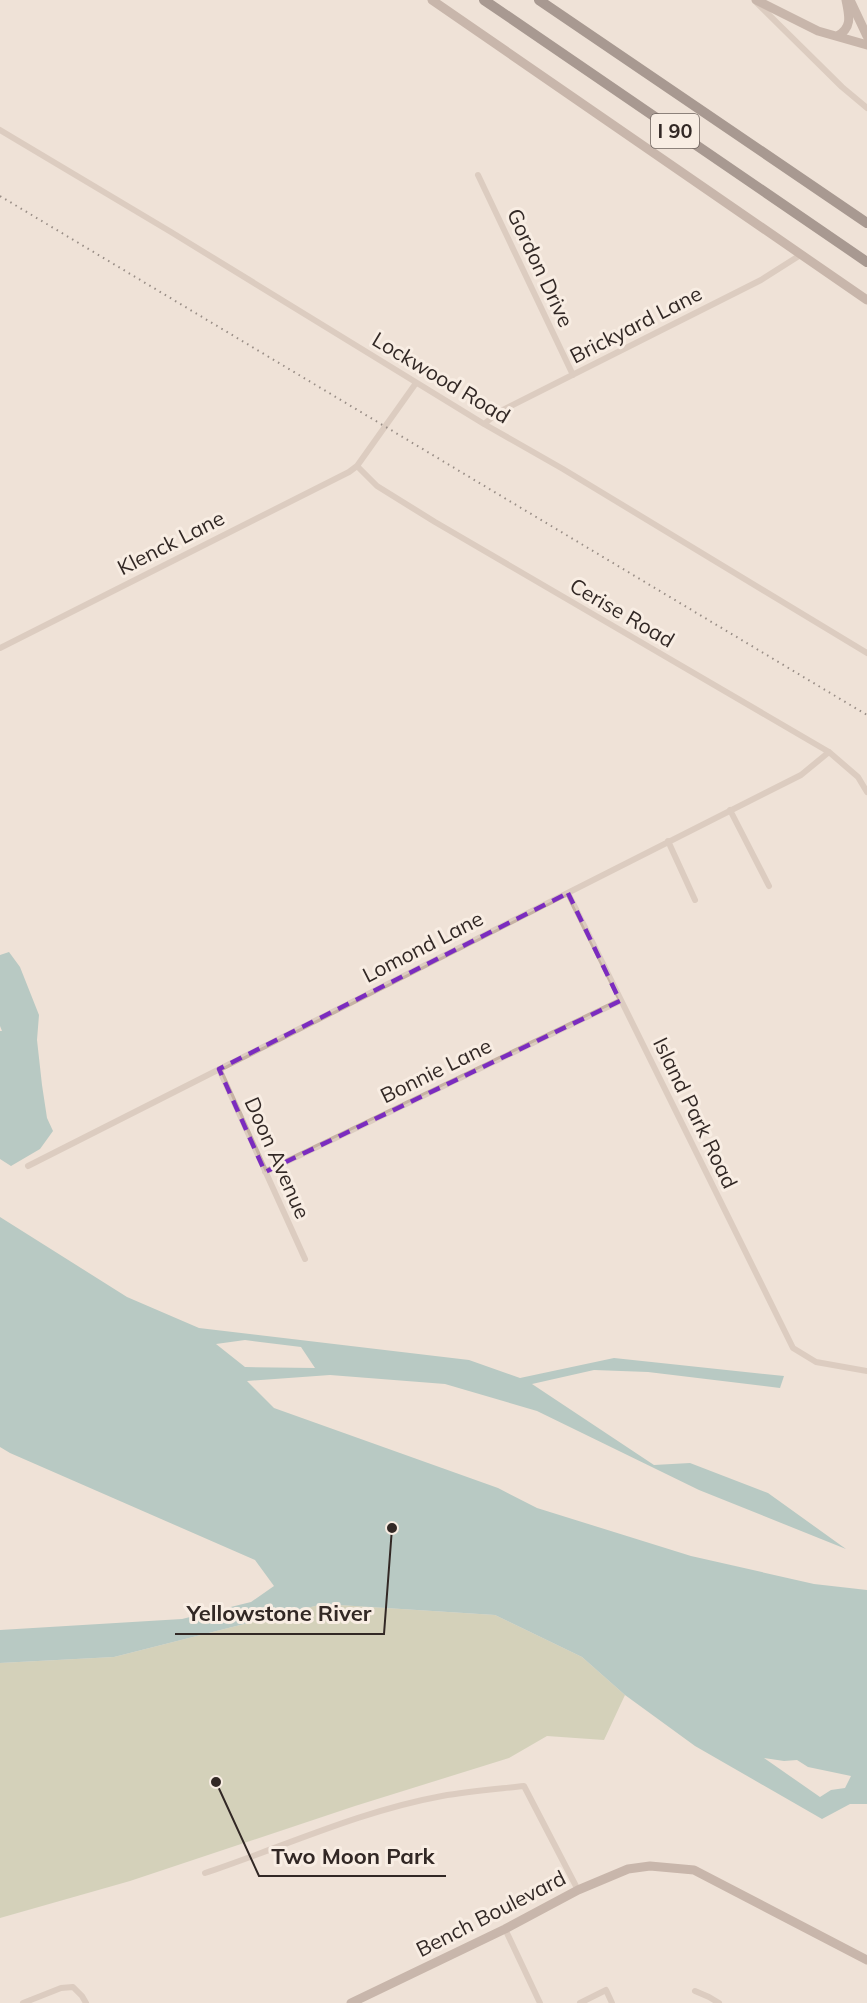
<svg xmlns="http://www.w3.org/2000/svg" width="867" height="2003" viewBox="0 0 867 2003" font-family="Mulish,sans-serif">
	<style>
		.green { fill: #b3bd98 }
		.water { fill: #77abaa; fill-rule: evenodd }
		.lines { fill: none; stroke-linecap: round; stroke-linejoin: round }
		.street { stroke: #c6b2a4; stroke-width: 6 }
		.secondary { stroke: #9a8175; stroke-width: 9 }
		.highway { stroke: #53423c; stroke-width: 10 }
		.rail { stroke: #322825; stroke-width: 2; stroke-dasharray: 1.5 4.5; stroke-linecap: butt }
		.marked { fill: none; stroke: #7b2cbf; stroke-width: 4.5; stroke-dasharray: 12 8; stroke-linejoin: round }
		.labels { text-anchor: middle; stroke-width: 6; stroke-linejoin: round; paint-order: stroke }
		.shield { fill: #f8ede3; stroke: #6d635e; stroke-width: 1.5 }
		.shield-label { font-size: 20px; font-weight: bold; fill: #322825 }
		.street-label { font-size: 21px; fill: #322825; stroke: #f8ede3 }
		.leader { fill: none; stroke: #322825; stroke-width: 2 }
		.callout-dot { fill: #322825; stroke: #f8ede3; stroke-width: 2 }
		.callout-label { font-size: 22px; text-anchor: middle; font-weight: bold; fill: #322825; stroke: #f8ede3; stroke-width: 6; stroke-linejoin: round; paint-order: stroke }
	</style>
	<rect width="100%" height="100%" fill="#efe2d7"/>
	<path class="green" d="M323 1604 495 1615 582 1657 625 1695 604 1740 547 1736 509 1758 355 1806 130 1881 0 1918V1663L114 1657Z"/>
	<path class="water" d="M9 952 20 967 39 1015 37 1040 42 1085 47 1118 53 1131 40 1149 11 1166 0 1159V1031H2L0 1026V955Z
		M0 1217 127 1297 199 1328 469 1360 520 1378 614 1358 784 1376 780 1388 648 1372 594 1370 532 1384 654 1465 690 1463 768 1493 846 1549 699 1490 537 1411 445 1384 330 1375 247 1381 274 1408 498 1488 537 1508 691 1556 814 1584 867 1590V1804H850L822 1819 695 1746 625 1695 582 1657 495 1615 323 1604 114 1657 0 1663V1630L182 1619 251 1602 274 1586 255 1560 10 1453 0 1447ZM245 1340 301 1347 315 1368 245 1367 216 1344ZM764 1758 784 1761 797 1760 808 1767 851 1776 845 1788 831 1790 820 1797Z"/>
	<g class="lines">
		<path class="street" d="M757 3 842 87 867 108
			M0 130 171 232 484 424 563 469 867 653
			M478 175 573 375
			M484 424 499 412 761 280 802 254
			M357 466 377 486 435 522 829 752 858 777 867 792
			M0 648 349 472 357 466 416 383
			M730 810 769 886
			M668 841 695 900
			M568 893 793 1348 816 1362 867 1371
			M219 1069 305 1259
			M28 1166 801 775 829 752
			M265 1172 620 1001
			M205 1873C283 1847 360 1811 442 1796 469 1791 497 1789 524 1786L578 1890
			M505 1929 540 2003
			M695 1991 709 1997 719 2003
			M23 2003 61 1988 73 1987 82 1996 86 2003
			M580 2003 606 1990 612 2003"/>
		<path class="secondary" d="M432 0 867 300
			M756 0 818 31 867 45
			M850 0 867 36
			M837 36C853 28 849 15 846 0
			M351 2003 505 1929 578 1890 628 1869 650 1866 694 1870 867 1960"/>
		<path class="highway" d="M484 0 867 262
			M539 0 867 223"/>
		<path class="rail" d="M0 196 867 715"/>
	</g>
	<path d="M0 0H867V2003H0ZM568 893 620 1001 265 1172 219 1069Z" fill="#efe2d7" fill-opacity=".55" fill-rule="evenodd"/>
	<path class="marked" d="M568 893 620 1001 265 1172 219 1069Z"/>
	<g class="labels">
		<rect class="shield" x="651" y="114" width="48" height="34" rx="4.5"/>
		<g class="shield-label">
			<text x="675" y="138">I 90</text>
		</g>
		<g class="street-label">
			<text transform="translate(540 268) rotate(65)" y="7">Gordon Drive</text>
			<text transform="translate(636 325) rotate(-27)" y="7">Brickyard Lane</text>
			<text transform="translate(441 378) rotate(31)" y="7">Lockwood Road</text>
			<text transform="translate(171 543) rotate(-27)" y="7">Klenck Lane</text>
			<text transform="translate(622 613) rotate(30)" y="7">Cerise Road</text>
			<text transform="translate(423 947) rotate(-27)" y="7">Lomond Lane</text>
			<text transform="translate(436 1071) rotate(-26)" y="7">Bonnie Lane</text>
			<text transform="translate(695 1113) rotate(64)" y="7">Island Park Road</text>
			<text transform="translate(277 1158) rotate(66)" y="7">Doon Avenue</text>
			<text transform="translate(491 1914) rotate(-27)" y="7">Bench Boulevard</text>
		</g>
	</g>
	<path class="leader" d="M392 1528L384 1634H175M216 1782L259 1876H446"/>
	<g class="callout-dot">
		<circle cx="392" cy="1528" r="6"/>
		<circle cx="216" cy="1782" r="6"/>
	</g>
	<g class="callout-label">
		<text x="279" y="1621">Yellowstone River</text>
		<text x="353" y="1864">Two Moon Park</text>
	</g>
</svg>
